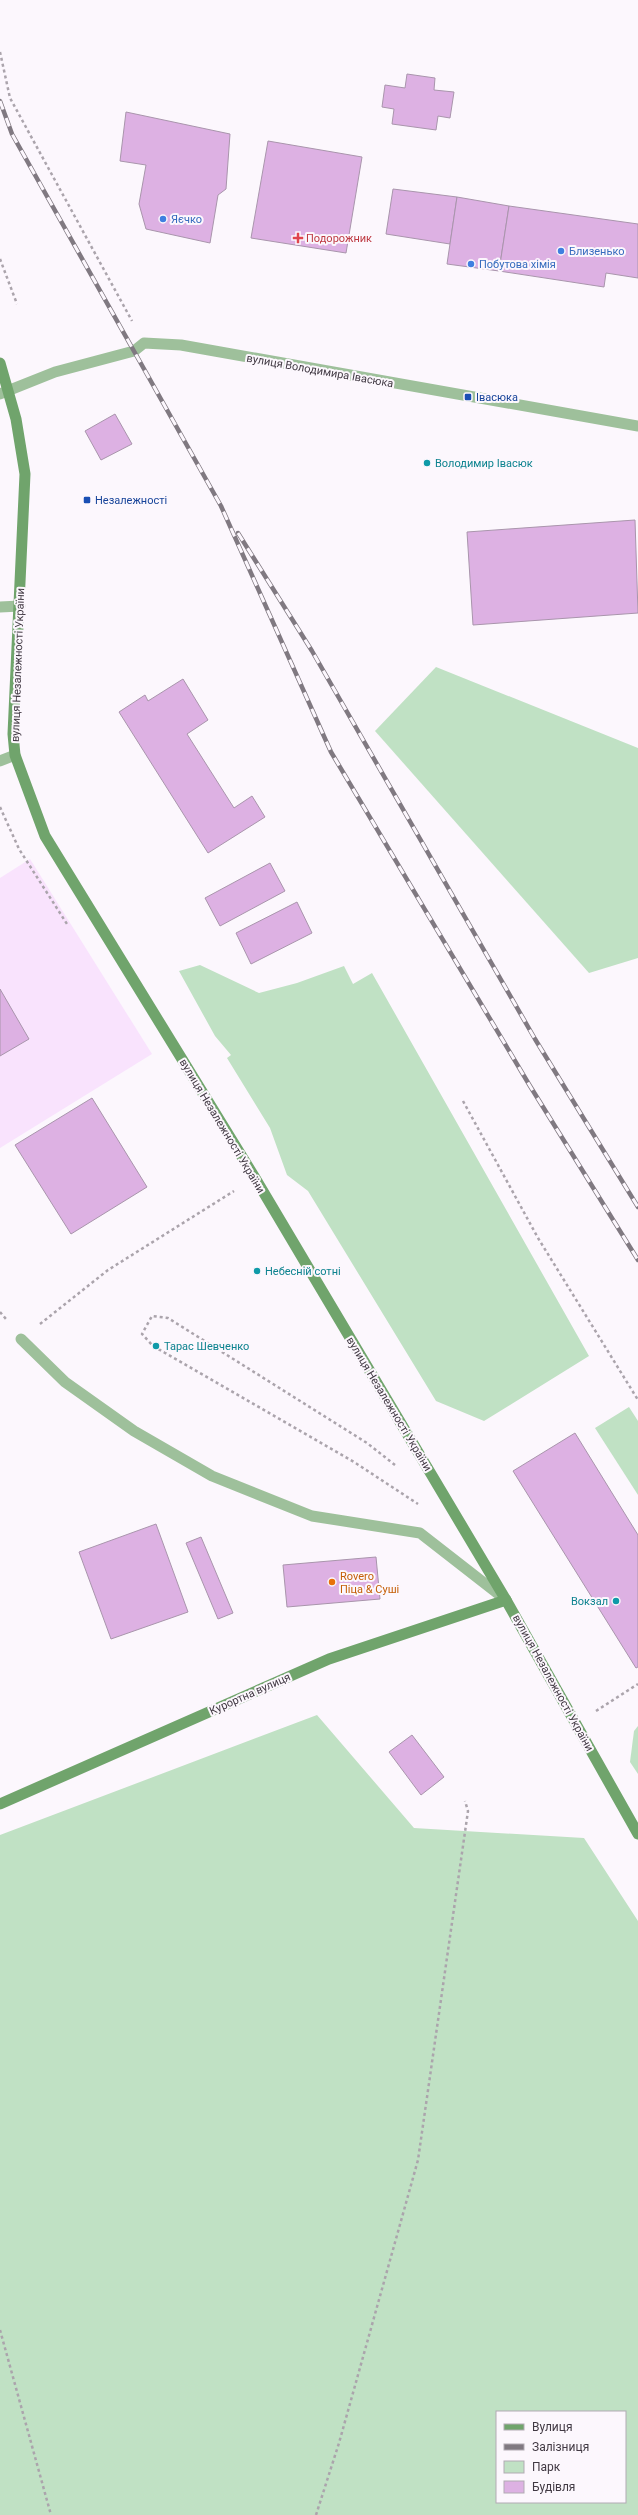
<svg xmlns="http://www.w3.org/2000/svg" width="638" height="2515" font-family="Roboto,sans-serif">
<rect width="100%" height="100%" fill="#fcf7fd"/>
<path fill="#f9e3fd" d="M30,859L152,1054L0,1148V878Z"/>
<g fill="#c0e1c4" fill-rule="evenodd">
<path d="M436,667L638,748V958L589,973L375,731Z"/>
<path d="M200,965L259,993L297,983L344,966L353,984L372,973L589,1356L484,1421L436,1401L308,1191L287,1175L270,1128L227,1058L231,1055L215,1036L179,971Z"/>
<path d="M629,1407L638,1421V1495L595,1428Z"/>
<path d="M317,1715L414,1828L584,1838L638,1921V2515H0V1835ZM497,2412H625V2502H497Z"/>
<path d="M638,1726V1774L630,1762L634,1731Z"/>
</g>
<g fill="#ddb1e3" stroke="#a995ac">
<path d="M407,74L435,78L434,90L454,92L450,118L438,116L436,130L392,124L394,109L382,107L385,85L405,88Z"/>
<path d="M126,112L230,134L226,189L218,195L210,243L146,229L139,204L146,165L120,161Z"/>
<path d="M268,141L362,157L346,253L251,238Z"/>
<path d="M393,189L457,197L450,244L386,234Z"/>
<path d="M457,197L509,206L499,271L447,264Z"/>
<path d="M509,206L638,224V278L606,273L604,287L499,271Z"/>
<path d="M115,414L132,444L101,460L85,431Z"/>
<path d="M635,520L638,613L473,625L467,532Z"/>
<path d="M183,679L208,720L187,734L234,808L252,796L265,817L208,853L119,712L145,695L148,701Z"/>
<path d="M270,863L285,891L220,926L205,898Z"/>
<path d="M297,902L312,933L251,964L236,933Z"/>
<path d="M0,989L29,1039L0,1056Z"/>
<path d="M92,1098L147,1187L71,1234L15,1145Z"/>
<path d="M575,1433L638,1535V1667L636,1668L513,1471Z"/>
<path d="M156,1524L188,1612L111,1639L79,1552Z"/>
<path d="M201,1537L233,1613L218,1619L186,1543Z"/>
<path d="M376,1557L380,1599L287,1607L283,1565Z"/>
<path d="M412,1735L444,1777L421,1795L389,1752Z"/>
</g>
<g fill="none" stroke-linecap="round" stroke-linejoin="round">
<g stroke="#aba4ac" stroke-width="2.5" stroke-dasharray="3 3" stroke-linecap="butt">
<path d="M0,52L10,98L132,321"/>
<path d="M0,259L17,304"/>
<path d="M0,807L19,849L67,924"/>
<path d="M463,1101L538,1238L638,1400"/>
<path d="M0,1312L6,1319"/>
<path d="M40,1324L108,1270L234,1191"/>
<path d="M395,1465L367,1443L168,1318L152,1316L142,1334L153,1346L354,1462L418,1504"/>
<path d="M596,1711L638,1684"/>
<path d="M0,2330L51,2515"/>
<path d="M316,2515L339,2443L418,2160L468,1811L465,1801"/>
</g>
<path stroke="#9ec09b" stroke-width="11" d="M0,761L15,755"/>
<g stroke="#9ec09b" stroke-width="11">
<path d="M0,394L55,372L134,351L144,343L181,345L638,426"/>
<path d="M0,607L20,606"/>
<path d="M21,1339L65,1382L134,1431L212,1476L312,1516L420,1533L506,1600"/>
</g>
<g stroke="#70a46c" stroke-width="11">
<path d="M0,363L16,419L25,474L13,734L15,755L45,836L255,1178L506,1600L638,1834"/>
<path d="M0,1804L329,1659L506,1600"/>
</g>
<g stroke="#807981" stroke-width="4.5">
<g id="rail">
<path d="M0,101L12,134L221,506L331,752L530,1086L638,1260"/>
<path d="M238,533L312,651L535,1039L638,1207"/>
</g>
</g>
<use href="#rail" stroke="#fcf7fd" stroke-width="3" stroke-dasharray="9" stroke-linecap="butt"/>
</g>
<g fill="#3f7fe0" stroke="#fcf7fd" stroke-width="1.5">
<circle cx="163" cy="219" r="4"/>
<circle cx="561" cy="251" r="4"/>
<circle cx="471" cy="264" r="4"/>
</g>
<path fill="#e0444e" stroke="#fcf7fd" stroke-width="1.5" d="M296 232h4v4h4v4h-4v4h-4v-4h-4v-4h4z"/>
<g fill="#1a4fb4" stroke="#fcf7fd" stroke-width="1.5">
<rect x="464" y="393" width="8" height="8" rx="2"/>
<rect x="83" y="496" width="8" height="8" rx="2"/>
</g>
<g fill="#0f9aa8" stroke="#fcf7fd" stroke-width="1.5">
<circle cx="427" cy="463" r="4"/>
<circle cx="257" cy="1271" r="4"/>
<circle cx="156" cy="1346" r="4"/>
<circle cx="616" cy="1601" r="4"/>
</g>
<circle fill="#e8710a" stroke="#fcf7fd" stroke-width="1.5" cx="332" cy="1582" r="4"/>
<g text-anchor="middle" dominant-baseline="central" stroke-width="4" stroke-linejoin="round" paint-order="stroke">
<g font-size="11" fill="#366cbe" stroke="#fcf7fd" text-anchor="start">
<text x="171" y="219">Яєчко</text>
<text x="569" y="251">Близенько</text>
<text x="479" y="264">Побутова хімія</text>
</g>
<g font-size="11" fill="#be3a42" stroke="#fcf7fd" text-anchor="start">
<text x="306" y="238">Подорожник</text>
</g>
<g font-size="11" fill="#413943" stroke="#fcf7fd">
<text transform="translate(320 371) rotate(10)">вулиця Володимира Івасюка</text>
<text transform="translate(18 665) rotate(-88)">вулиця Незалежності України</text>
<text transform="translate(222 1126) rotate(59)">вулиця Незалежності України</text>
<text transform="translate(389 1404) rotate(59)">вулиця Незалежності України</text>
<text transform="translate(553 1683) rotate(61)">вулиця Незалежності України</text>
<text transform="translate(250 1694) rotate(-24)">Курортна вулиця</text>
</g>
<g font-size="11" fill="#164399" stroke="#fcf7fd" text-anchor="start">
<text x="476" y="397">Івасюка</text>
<text x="95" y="500">Незалежності</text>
</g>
<g font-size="11" fill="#0d838f" stroke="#fcf7fd" text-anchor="start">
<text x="435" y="463">Володимир Івасюк</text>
<text x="265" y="1271">Небесній сотні</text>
<text x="164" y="1346">Тарас Шевченко</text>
<text x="608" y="1601" text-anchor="end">Вокзал</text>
</g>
<g font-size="11" fill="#c56008" stroke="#fcf7fd" text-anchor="start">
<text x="340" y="1576">Rovero<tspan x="340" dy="13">Піца &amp; Суші</tspan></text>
</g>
</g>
<rect x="496" y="2411" width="130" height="92" fill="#fcf7fd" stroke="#b1abb3"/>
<rect x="504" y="2424" width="20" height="6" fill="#70a46c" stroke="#b1abb3"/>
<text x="532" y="2431" font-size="12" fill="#413943">Вулиця</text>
<rect x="504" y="2444" width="20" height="6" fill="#807981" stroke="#b1abb3"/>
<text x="532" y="2451" font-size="12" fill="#413943">Залізниця</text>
<rect x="504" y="2461" width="20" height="12" fill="#c0e1c4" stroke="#b1abb3"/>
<text x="532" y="2471" font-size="12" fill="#413943">Парк</text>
<rect x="504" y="2481" width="20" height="12" fill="#ddb1e3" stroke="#b1abb3"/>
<text x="532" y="2491" font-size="12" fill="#413943">Будівля</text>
</svg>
